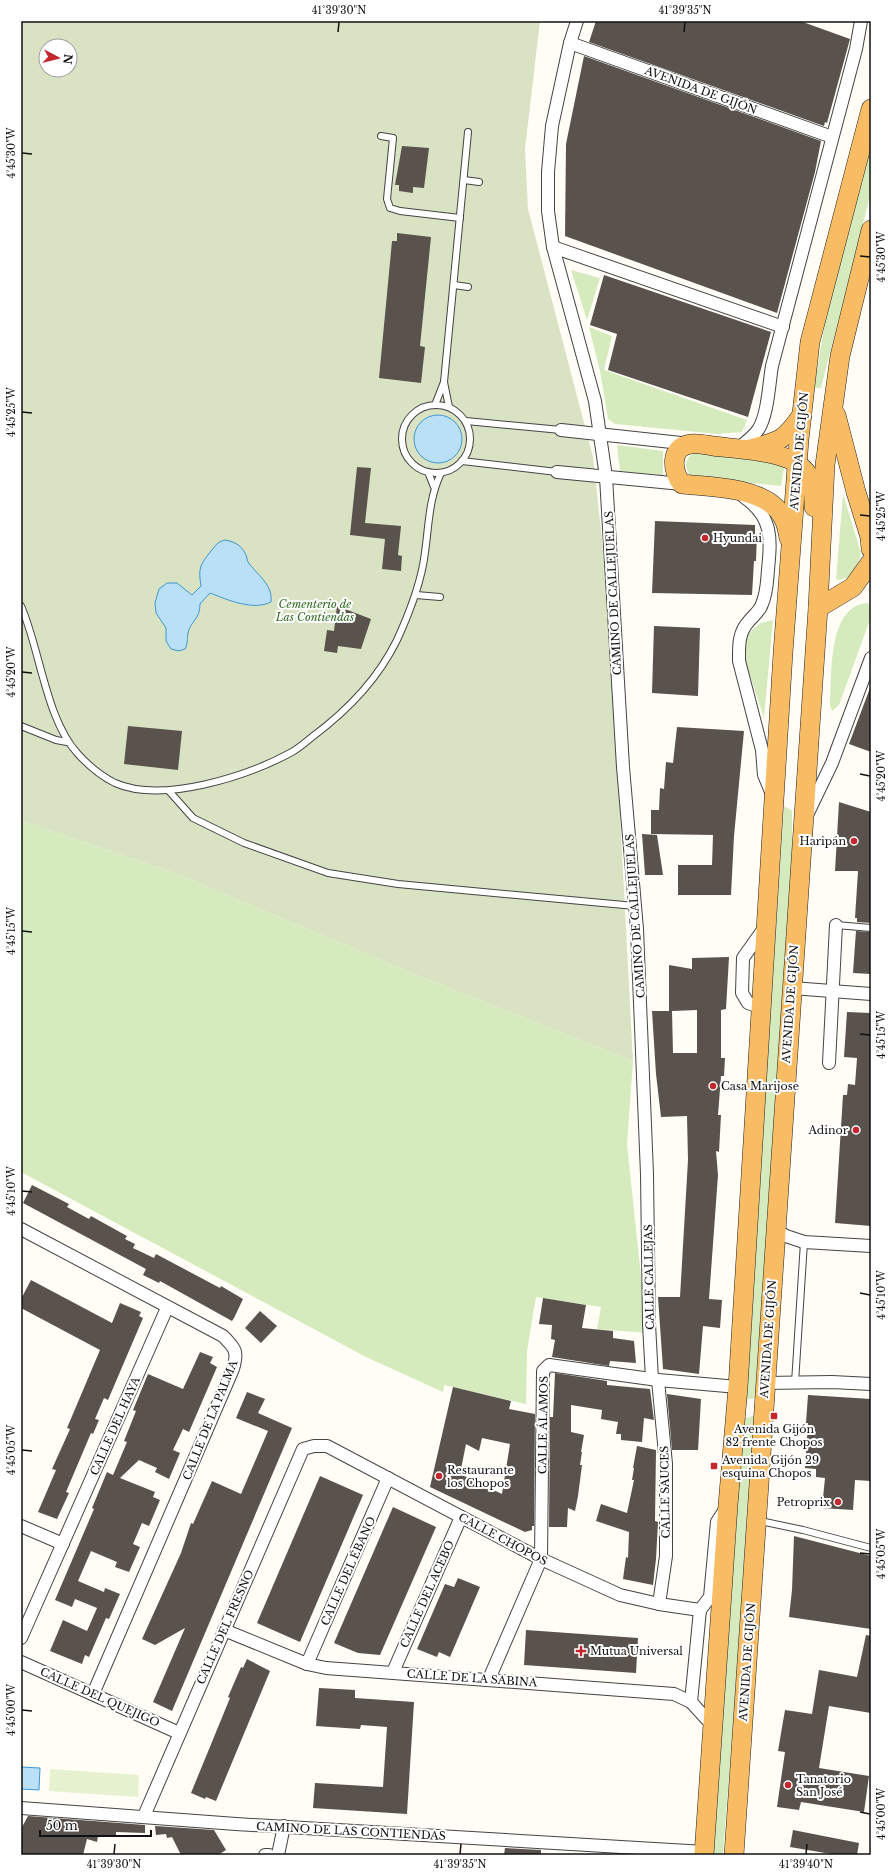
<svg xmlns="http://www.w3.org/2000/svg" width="892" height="1876" font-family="'Libre Baskerville',serif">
<rect width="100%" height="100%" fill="#fffdf5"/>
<g fill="#d5ebbd">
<path d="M871,141V192L821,388H814L827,311Z"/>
<path d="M571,270L600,278L587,320Z"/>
<path d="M589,327L612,336L604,370L747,420L742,432L717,434L615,424L608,419L600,371Z"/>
<path d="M617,445L663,451V475L620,471Z"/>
<path d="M695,452L785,462L781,486L691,477C684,467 684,459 695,452Z"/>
<path d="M843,494L861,553C859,567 851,580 836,580Z"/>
<path d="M868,603L871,607V617L839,705L832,711L830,705C832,676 827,605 868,603Z"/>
<path d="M773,620L764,718L742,651L745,639L753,629L761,623Z"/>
<path d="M784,806L792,811V858L755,1398L745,1400Z"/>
<path d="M21,821L172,872L414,974L633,1061L627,1144L647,1333L597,1329L601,1307L536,1297L527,1351L526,1404L444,1385L443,1392L366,1357L21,1172Z"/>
<path d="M756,1415L723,1855H713L742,1419Z"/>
</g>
<path fill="#d9e3c4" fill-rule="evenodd" d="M21,21H540L525,149L528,209L593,457L614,650L621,834L633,1061L414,974L172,872L21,821ZM46,46H70V70H46Z"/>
<path fill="#e6f2cf" d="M50,1769L139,1775L138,1797L49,1791Z"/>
<g fill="#b9e0f7" stroke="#3f96cf">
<circle cx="438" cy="439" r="24"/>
<path d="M225,540C233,541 241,545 245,553C247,556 247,560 248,562C257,575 273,584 271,602C253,611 228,600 210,593L200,604C200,620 191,620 188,633C187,639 188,644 185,649L179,651L171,649L166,641V628L156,613L155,603L159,589L167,583H177L192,595L201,586C198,568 200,565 211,551C216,545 217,542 225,540Z"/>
<path d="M21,1767L40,1768L39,1790L21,1789Z"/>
</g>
<g fill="#5a524d" fill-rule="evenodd">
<path d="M596,21H800L850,39L827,123L825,122L824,126L589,42Z"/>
<path d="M584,56L821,141L815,172L777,313L565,236L566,144Z"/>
<path d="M402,146L429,148L424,188L413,187V193L399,191V185H395Z"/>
<path d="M397,233L431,237L420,346L425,347L421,383L379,378L392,241H397Z"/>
<path d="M604,275L771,332L748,417L608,370L617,334L590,325Z"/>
<path d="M357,467L371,468L365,523L401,526L398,555L402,556L401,571L382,569L385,539L350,535Z"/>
<path d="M655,521L755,525V534H757L756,561H754L752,595L652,593Z"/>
<path d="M337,606L371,619L361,649L338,646L337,653L324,651L327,630L334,631Z"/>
<path d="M654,626L700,628L698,696L652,693Z"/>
<path d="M870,688H871V752L849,744Z"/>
<path d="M128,726L182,731L178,770L124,764Z"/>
<path d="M677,727L744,731L734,836L731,895H678V865H712L713,835L651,834V810H659L660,788L664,789L666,762L673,763Z"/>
<path d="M839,802L871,812V923L857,922V918H855L858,871H835Z"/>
<path d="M642,834L657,835L663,875H645Z"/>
<path d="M856,931L871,932V974L853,973Z"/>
<path d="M729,957L726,1009L721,1010V1058H725L724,1076H721L718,1115H721L719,1152L716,1151L718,1175L709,1299L722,1300L720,1328L703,1326L699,1374L663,1369L658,1297H680L688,1160L687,1116L661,1117L656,1074L652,1011H669V965L692,969V958ZM697,1010V1053H673L672,1011Z"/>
<path d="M847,1012L871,1013V1226L835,1223L843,1095H847L848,1084L855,1085L857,1058L844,1057Z"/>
<path d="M32,1185L69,1204L67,1207L89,1219L91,1216L127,1236L125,1239L135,1244L133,1248L154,1258L156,1254L220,1288L221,1286L243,1299L234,1318L232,1321L160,1281L159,1283L143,1275L146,1269L23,1203Z"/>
<path d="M31,1280L112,1323L120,1303L141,1312L139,1316L143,1318L108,1400L104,1398L95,1419L99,1420L93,1434L91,1433L66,1492L69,1493L57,1519L38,1512L56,1470L52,1469L70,1429L67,1428L100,1350L21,1308V1299Z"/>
<path d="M543,1298L586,1305L582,1328L613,1331V1338L634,1341L636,1363L610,1361L609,1366L552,1357L555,1340L551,1339L552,1325L539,1324Z"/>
<path d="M260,1311L277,1326L261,1343L245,1328Z"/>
<path d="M200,1352L213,1357L210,1363L217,1367L189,1432L183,1429L173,1450L180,1453L169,1479L155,1472L157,1468L139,1460L120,1478L155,1492L153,1497L160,1500L149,1526L142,1523L133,1544L140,1547L129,1572L115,1567L117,1562L91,1551L78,1581L104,1592L105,1588L120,1594L109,1619L106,1618L89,1657L85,1655L82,1664L50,1651L63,1620L87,1631L97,1608L75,1599L72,1607L55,1600L94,1509L92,1508L107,1472L113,1475L127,1442L124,1441L136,1411L133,1410L148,1374L183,1389Z"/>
<path d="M555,1373L607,1381V1385L650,1389L654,1420L644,1418L642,1442L621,1440V1434H616L618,1422L601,1419L602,1410L571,1405V1432L584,1435L581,1452H582L580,1465H582L578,1496L575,1511L568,1508L567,1527H549L550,1417H553Z"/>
<path d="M453,1387L511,1401L509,1409L535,1414L534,1526H532V1530L525,1532L430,1487ZM482,1438L510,1444L502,1494L460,1474L466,1444L479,1451Z"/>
<path d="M247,1392L265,1399L258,1413L292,1428L172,1711L153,1702L185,1628L155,1645L142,1639L181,1553L191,1523L193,1524L212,1481L241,1494L268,1431L236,1418Z"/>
<path d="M667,1394L701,1399L698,1450H672Z"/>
<path d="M808,1395L871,1399V1481L855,1480L853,1510L822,1508L825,1478L816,1477V1469L805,1468L808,1423H806Z"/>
<path d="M637,1446L656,1450L655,1521L658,1522L656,1559L653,1585L623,1579L626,1557L628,1558L629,1532L596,1521L601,1504L627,1513L634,1480H632L634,1468H633Z"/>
<path d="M320,1476L363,1495L300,1642L257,1623Z"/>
<path d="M393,1507L436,1527L380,1655L358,1653L334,1643Z"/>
<path d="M794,1536L871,1556V1629L789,1617L792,1590Z"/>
<path d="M458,1578L480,1587L450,1657L439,1652L437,1657L417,1649L445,1584L454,1587Z"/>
<path d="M526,1630L638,1638L636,1673L524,1665Z"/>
<path d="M866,1635L871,1636V1713L829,1706L819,1768L869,1776L864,1812L801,1802L799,1810L777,1807L785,1752L778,1751L785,1710L812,1714L819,1670L857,1677Z"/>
<path d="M247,1659L270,1671L216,1801L206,1797L205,1799L191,1793L230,1698L228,1697L241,1667L243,1668Z"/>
<path d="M319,1688L355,1690V1698L414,1702L407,1814L313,1808L315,1783L383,1787L387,1727L361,1725L360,1729L316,1726Z"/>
<path d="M28,1816L145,1825V1833L116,1832V1837L98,1836L97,1842L87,1839L83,1855H21V1829Z"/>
<path d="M155,1826L214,1830L226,1850L218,1855H181L172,1837L167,1838L166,1834L156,1835Z"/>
<path d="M793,1830L859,1843L857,1855H837L790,1847Z"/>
<path d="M505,1848L541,1850V1855H504Z"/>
</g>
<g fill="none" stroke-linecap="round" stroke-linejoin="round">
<g stroke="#444" stroke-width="8">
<g id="service">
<path d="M381,136L393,138L387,199L390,208L400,211L460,218"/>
<path d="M464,180L479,182"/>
<path d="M454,285L468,287"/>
<path d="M435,405L444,382"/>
<circle cx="436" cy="439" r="34"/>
<path d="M449,407L444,382L468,132"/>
<path d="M466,421L561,430"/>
<path d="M462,461L557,472"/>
<path d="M428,472L434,487"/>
<path d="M416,595L440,597"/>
<path d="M21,606C40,649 46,720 78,754C88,765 101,776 115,783C163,804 248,776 292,752C299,748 306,742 312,737C347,711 378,679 397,640C408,616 418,591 423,565C429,534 427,502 441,473"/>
<path d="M21,726L56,740L67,742"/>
<path d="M169,791L193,818L244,843L328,873L398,884L635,906"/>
<path d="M836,925L871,928"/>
<path d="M795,1383L804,1242"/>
<path d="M760,1521L803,1530L871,1548"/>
</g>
</g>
<g stroke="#444" stroke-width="14">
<g id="minor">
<path d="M577,21L570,43L552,126L548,172V211L553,247L595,401L606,477L623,767L637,929L647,1174L649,1324L652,1379"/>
<path d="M570,43L832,137"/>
<path d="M553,247L783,327"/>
<path d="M561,430L690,444"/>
<path d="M737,449C745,443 752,438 758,430C768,415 769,383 772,366L856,49L861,21"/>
<path d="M557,472L682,484"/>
<path d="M744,497C773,517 771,538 768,570C767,581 767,593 762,604C760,611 754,615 749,621C738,633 739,646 739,661L762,750L764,775L772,794"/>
<path d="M808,813L832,763L871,658"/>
<path d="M792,988L871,994"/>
<path d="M762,1008L748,1003L742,993L743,958L765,927"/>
<path d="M829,1063L836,925"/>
<path d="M21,1229L223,1336C236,1349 238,1352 233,1369L93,1694"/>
<path d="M775,1229L786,1236L804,1242L871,1246"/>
<path d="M658,1380L666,1464V1556L659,1604"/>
<path d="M765,1383L832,1382L871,1384"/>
<path d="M21,1526L63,1544"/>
<path d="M224,1630L307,1664L326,1668L674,1694L691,1702L713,1726"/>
<path d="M21,1638L167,1308"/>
<path d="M21,1662L179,1733"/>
<path d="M307,1664L388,1478"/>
<path d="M393,1672L461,1517"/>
<path d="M489,1679L541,1559L543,1371L549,1365L658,1380L738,1387"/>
<path d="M691,1702L700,1610L710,1597L717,1522L726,1508"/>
<path d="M21,1808L236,1824L705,1852"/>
<path d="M144,1816L303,1449L314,1446H327L541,1559L620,1595L659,1604L700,1610"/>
<path d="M265,1855H269"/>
<path d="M278,1855L284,1826"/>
</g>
</g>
<g stroke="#222" stroke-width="20">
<g id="trunk">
<path d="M836,415L856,492L870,537L871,549"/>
<path d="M750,449C780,441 784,441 802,415"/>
<path d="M789,538C787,527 785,517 777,509C757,487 710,487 682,484C672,472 669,446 691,444C698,443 706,445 713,446C737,449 766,450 789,459C795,462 801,466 806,472C814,481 814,495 814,507"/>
<path d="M818,608L853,587L871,562"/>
<path d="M704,1855L728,1505L738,1387L783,653L799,440L810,342L871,109"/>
<path d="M734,1855L818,608L825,465L840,356L871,230"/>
</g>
</g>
<use href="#service" stroke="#fff" stroke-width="6"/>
<use href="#minor" stroke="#fff" stroke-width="12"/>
<use href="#trunk" stroke="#f7bc64" stroke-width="19"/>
</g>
<path fill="none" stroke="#111" stroke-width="1.5" d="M338,32L339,22M684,32L685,22M22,153L32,154M860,256L870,257M22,412L32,413M860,515L870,516M22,672L32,673M860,774L870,776M22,931L32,932M860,1034L870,1035M22,1191L32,1192M860,1293L870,1295M22,1450L32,1451M860,1553L870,1554M22,1710L32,1711M860,1812L870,1814M114,1854L115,1844M460,1854L461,1844M806,1854L807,1844"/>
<g fill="#c4262e" stroke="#fff" stroke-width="1.5">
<circle cx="705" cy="538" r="4"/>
<circle cx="854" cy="841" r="4"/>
<circle cx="713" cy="1086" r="4"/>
<circle cx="856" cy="1130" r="4"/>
<rect x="770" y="1412" width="8" height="8" rx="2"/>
<rect x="710" y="1462" width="8" height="8" rx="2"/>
<circle cx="439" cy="1476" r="4"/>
<circle cx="838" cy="1502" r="4"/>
<path d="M579 1645h4v4h4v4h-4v4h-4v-4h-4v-4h4z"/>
<circle cx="788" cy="1785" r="4"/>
</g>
<g text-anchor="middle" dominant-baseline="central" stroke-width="4" stroke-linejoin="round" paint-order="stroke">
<g font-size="11" fill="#111" stroke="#fff">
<text transform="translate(701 90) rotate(20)">AVENIDA DE GIJÓN</text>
<text transform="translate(799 451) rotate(-85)">AVENIDA DE GIJÓN</text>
<text transform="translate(613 593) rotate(-93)">CAMINO DE CALLEJUELAS</text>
<text transform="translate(635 916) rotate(-94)">CAMINO DE CALLEJUELAS</text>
<text transform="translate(790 1004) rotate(-86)">AVENIDA DE GIJÓN</text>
<text transform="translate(649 1277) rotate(-91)">CALLE CALLEJAS</text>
<text transform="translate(768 1339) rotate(-86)">AVENIDA DE GIJÓN</text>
<text transform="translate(210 1420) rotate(-68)">CALLE DE LA PALMA</text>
<text transform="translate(543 1425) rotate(-89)">CALLE ÁLAMOS</text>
<text transform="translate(115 1426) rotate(-66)">CALLE DEL HAYA</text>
<text transform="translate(665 1492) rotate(-91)">CALLE SAUCES</text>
<text transform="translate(503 1539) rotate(28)">CALLE CHOPOS</text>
<text transform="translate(348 1571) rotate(-66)">CALLE DEL ÉBANO</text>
<text transform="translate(427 1594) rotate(-66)">CALLE DEL ACEBO</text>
<text transform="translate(225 1627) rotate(-66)">CALLE DEL FRESNO</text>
<text transform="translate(747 1662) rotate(-86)">AVENIDA DE GIJÓN</text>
<text transform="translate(472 1678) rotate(4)">CALLE DE LA SABINA</text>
<text transform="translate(100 1697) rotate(24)">CALLE DEL QUEJIGO</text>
<text transform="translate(351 1831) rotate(3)">CAMINO DE LAS CONTIENDAS</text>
</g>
<g font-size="11" fill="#111" stroke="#fff" text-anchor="start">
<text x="713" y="538">Hyundai</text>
<text x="846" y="841" text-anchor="end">Haripán</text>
<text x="721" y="1086">Casa Marijose</text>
<text x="848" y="1130" text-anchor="end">Adinor</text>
<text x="774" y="1429" text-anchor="middle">Avenida Gijón<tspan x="774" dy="13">82 frente Chopos</tspan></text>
<text x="722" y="1460">Avenida Gijón 29<tspan x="722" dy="13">esquina Chopos</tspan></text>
<text x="447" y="1470">Restaurante<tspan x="447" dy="13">los Chopos</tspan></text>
<text x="830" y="1502" text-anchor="end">Petroprix</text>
<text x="590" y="1651">Mutua Universal</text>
<text x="796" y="1779">Tanatorio<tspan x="796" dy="13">San José</tspan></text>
</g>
<g font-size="11" font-style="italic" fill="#2f6b1f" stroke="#fff">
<text x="315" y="604">Cementerio de<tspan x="315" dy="13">Las Contiendas</tspan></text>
</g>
</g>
<rect width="892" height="1876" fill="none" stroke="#ffffff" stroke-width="44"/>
<g transform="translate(58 58) rotate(97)"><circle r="19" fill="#ffffff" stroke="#a0a0a0"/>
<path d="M0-3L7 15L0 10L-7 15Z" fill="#c4262e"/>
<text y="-6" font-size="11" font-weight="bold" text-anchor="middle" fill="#111111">N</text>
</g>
<path d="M40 1830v6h111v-6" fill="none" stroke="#111111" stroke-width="2"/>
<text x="46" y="1830" font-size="12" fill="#111111" stroke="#ffffff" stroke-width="3" paint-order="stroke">50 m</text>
<rect x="22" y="22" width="848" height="1832" fill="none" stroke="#111" stroke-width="1.5"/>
<g font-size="10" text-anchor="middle" fill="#111">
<text x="339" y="14">41°39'30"N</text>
<text x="685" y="14">41°39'35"N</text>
<text transform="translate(11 153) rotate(-90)" y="4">4°45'30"W</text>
<text transform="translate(881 257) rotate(-90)" y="4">4°45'30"W</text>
<text transform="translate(11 412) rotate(-90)" y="4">4°45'25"W</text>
<text transform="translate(881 516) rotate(-90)" y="4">4°45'25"W</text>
<text transform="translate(11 672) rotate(-90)" y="4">4°45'20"W</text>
<text transform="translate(881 776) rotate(-90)" y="4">4°45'20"W</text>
<text transform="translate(11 931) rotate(-90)" y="4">4°45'15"W</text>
<text transform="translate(881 1035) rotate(-90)" y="4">4°45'15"W</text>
<text transform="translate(11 1191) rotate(-90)" y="4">4°45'10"W</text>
<text transform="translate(881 1295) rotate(-90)" y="4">4°45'10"W</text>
<text transform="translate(11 1450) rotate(-90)" y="4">4°45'05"W</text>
<text transform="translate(881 1554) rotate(-90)" y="4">4°45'05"W</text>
<text transform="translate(11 1710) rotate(-90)" y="4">4°45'00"W</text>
<text transform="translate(881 1814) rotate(-90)" y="4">4°45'00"W</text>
<text x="114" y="1868">41°39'30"N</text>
<text x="460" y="1868">41°39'35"N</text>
<text x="806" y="1868">41°39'40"N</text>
</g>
</svg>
